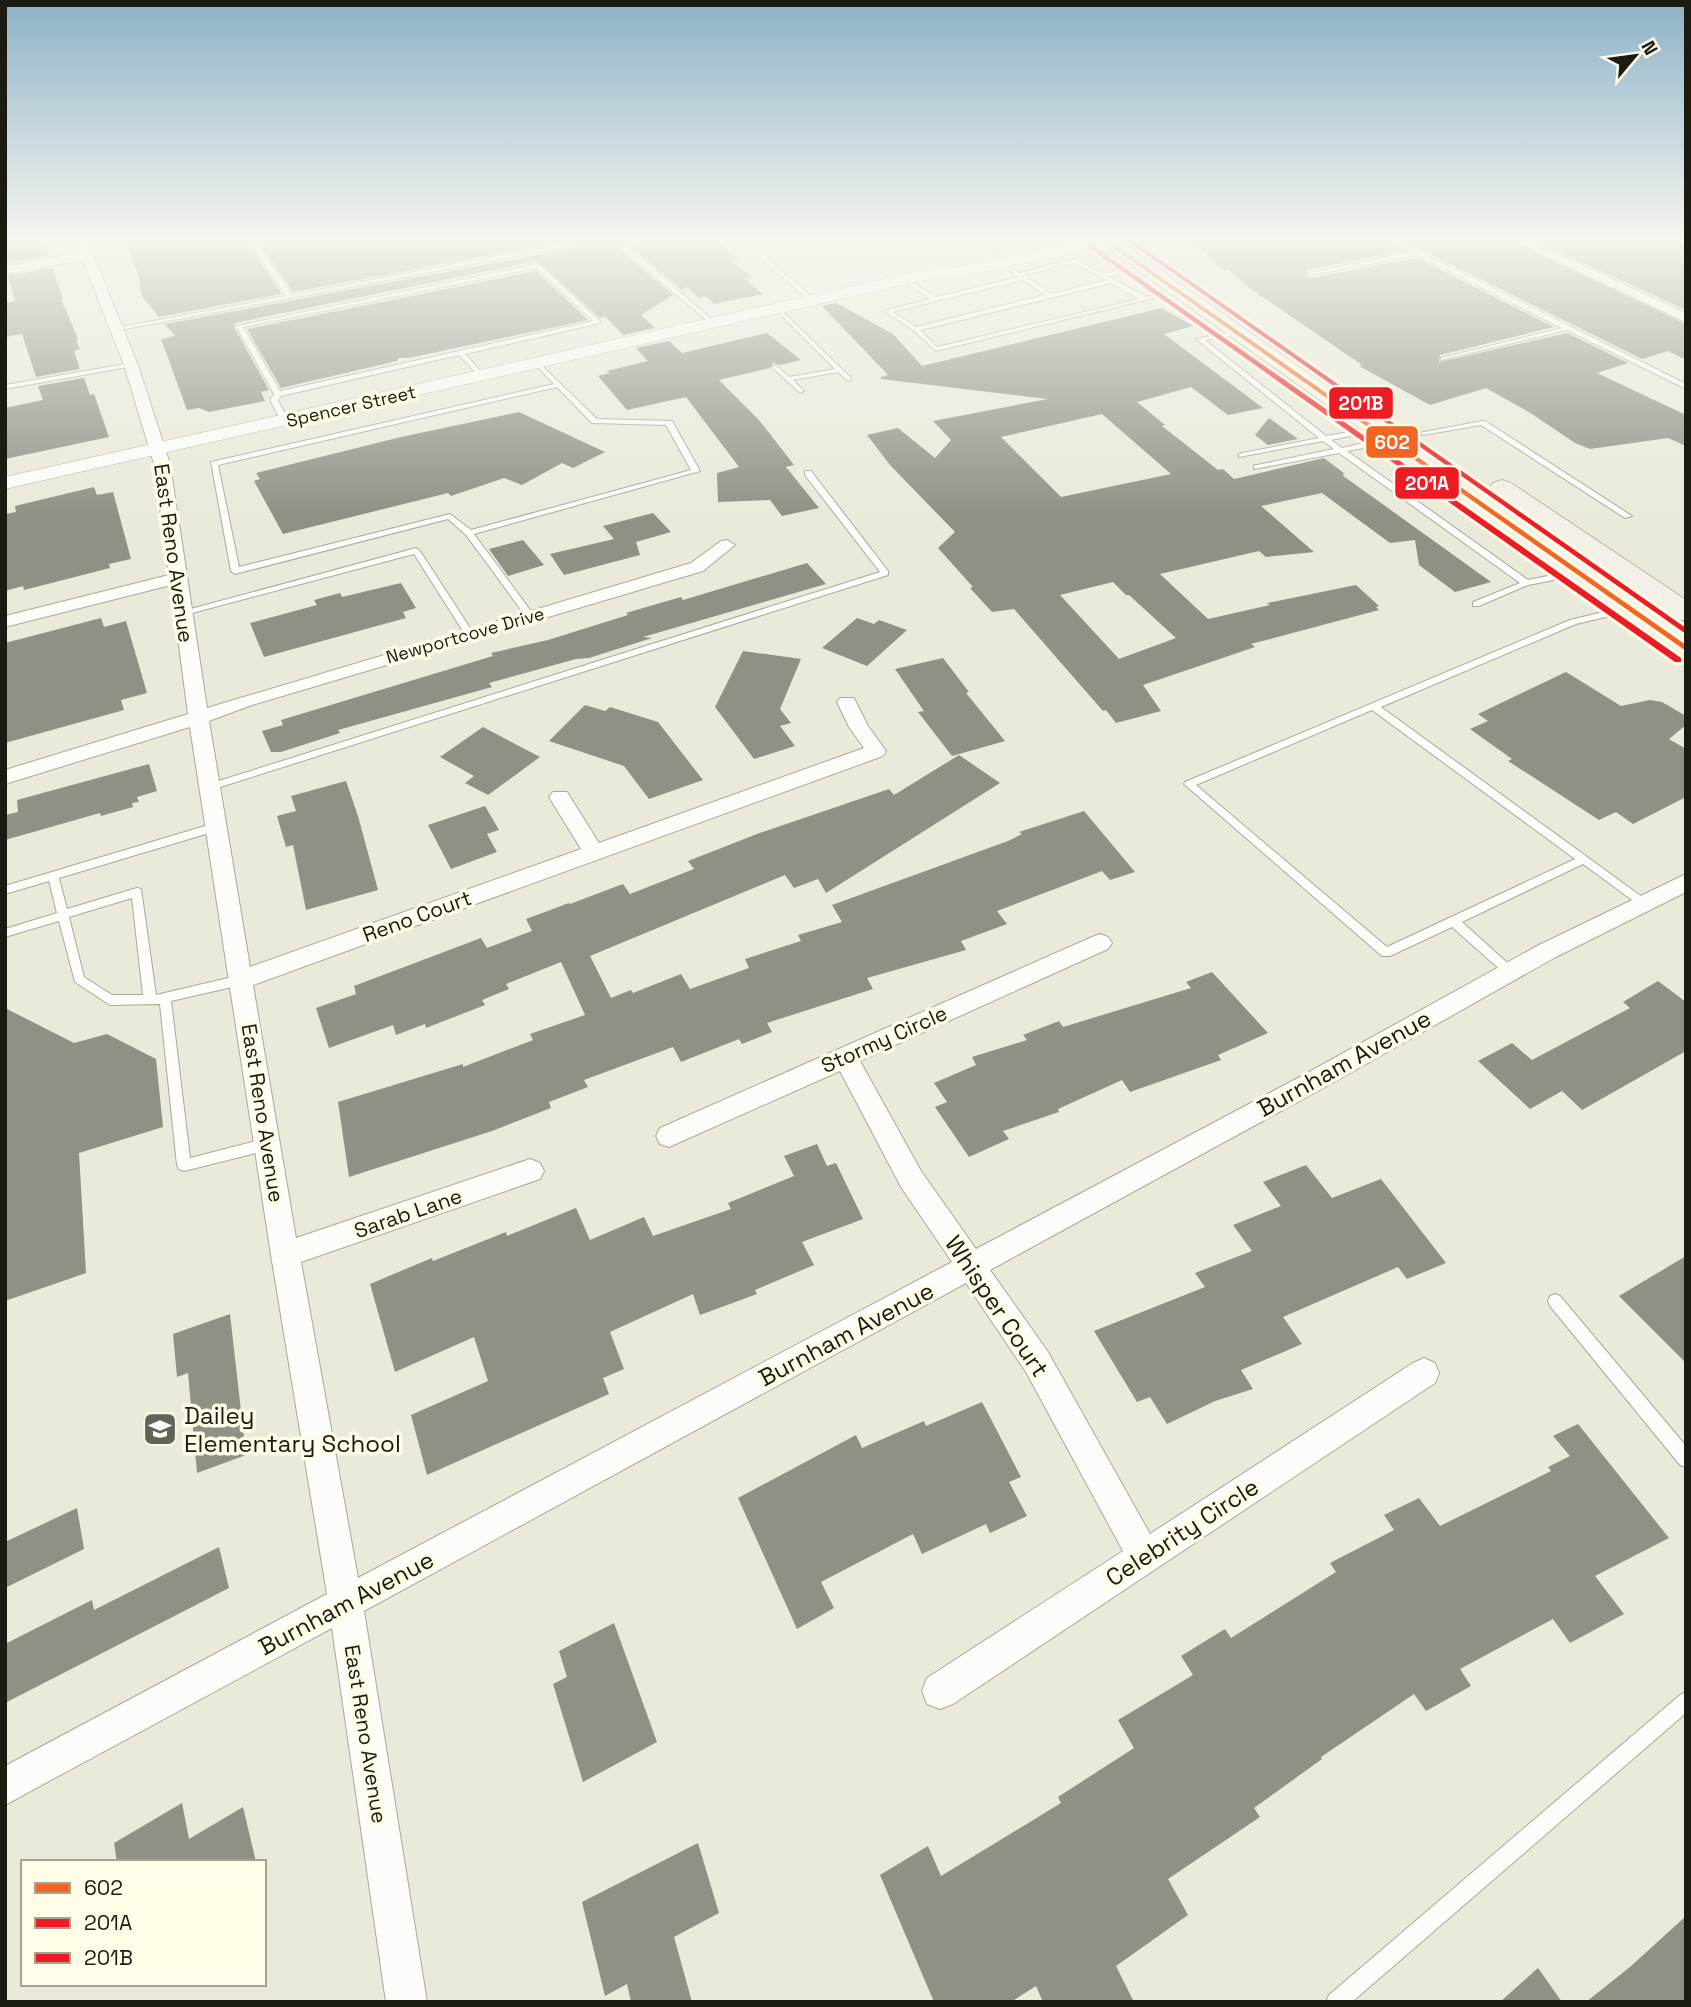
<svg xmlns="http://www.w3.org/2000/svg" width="1691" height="2007" font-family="'Space Grotesk',sans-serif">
<rect width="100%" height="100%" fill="#ebe9da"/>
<g fill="#909085" fill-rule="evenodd">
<path d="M5,235H40L48,256L5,263Z"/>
<path d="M121,235H242L282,294L159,317L142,296L138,273Z"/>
<path d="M254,235H437L443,241L485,235H576L572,240L293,292Z"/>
<path d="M589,235H639L623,240L619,249L673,295L641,315L655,328L623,335L605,316L600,318L537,261L235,323L234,327L269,390L261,392L265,401L209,412L199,408L187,410L161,339L175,336L165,324L575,248Z"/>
<path d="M679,235H709L739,259L731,261L752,277L744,278L763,294L714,304L705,296L699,298L687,287L682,290L630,247Z"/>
<path d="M1186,235H1377L1404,251L1307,270L1305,274L1311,278L1417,258L1554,327L1440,355L1439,362L1567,333L1628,363L1597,373L1686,415V446L1668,438L1590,449L1575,443L1532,414L1486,388L1430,405L1359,366L1362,365L1248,287L1229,270H1222Z"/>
<path d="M1392,235H1499L1686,324V360L1668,351L1642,359Z"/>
<path d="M1522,235H1586L1603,242L1636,235H1665L1686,243V310Z"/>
<path d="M52,268L63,299H61L78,339L76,340L80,349L74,351L80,369L36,377L22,334L5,337V303L15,301L8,276Z"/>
<path d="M536,271L588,320L409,358H399L397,361L281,388L247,329Z"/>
<path d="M836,303L893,334L922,366L1162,308L1193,326L1164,334L1263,408L1228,415L1191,387L1137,402L1165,425L1162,426L1218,470L1223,469L1234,479L1324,458L1345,474L1342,475L1491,582L1455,592L1419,565L1415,540L1390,543L1322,493L1261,506L1314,552L1266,557L1259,551L1160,574L1208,619L1270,605L1267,603L1356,585L1379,606L1376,607L1379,610L1251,644L1255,647L1143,685L1161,711L1116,723L1106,710L1103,711L1014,609L992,612L970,588L973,587L938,548L955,532L890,465L867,435L898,428L935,458L951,440L933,421L1048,399L881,379V377L888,375L822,306ZM1102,414L1171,474L1061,497L1001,437ZM1113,582L1126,595H1129L1176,638L1119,659L1060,595Z"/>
<path d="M767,333L801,360L780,365L773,363L770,368L719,380L759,420L794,465L786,467L819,508L782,516L770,500L718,502L717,473L739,467L686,397L627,410L598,376L610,373L607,371L648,361L636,348L669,341L682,353Z"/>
<path d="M84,378L90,395L94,394L109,437L5,459V408L43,400L38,386Z"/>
<path d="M519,412L605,452L573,468L562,463L522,485L504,478L451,496L448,493L283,534L254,481L260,479L256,473L401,437Z"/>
<path d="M1269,418L1298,439L1268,445L1255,435Z"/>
<path d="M94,487L97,495L113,492L131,559L109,564L110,568L24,590L23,586L5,591V514L16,512L15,506Z"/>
<path d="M653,513L671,532L636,542L640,555L564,575L550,554L614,539L603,526Z"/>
<path d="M523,540L544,565L508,576L489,549Z"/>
<path d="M807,563L826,584L643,637L652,638L589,658L576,659L489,683L492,687L338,730L340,733L281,752H271L262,731L283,725L281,720L493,656L491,653L548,640L628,615L626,613L681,597L683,600Z"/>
<path d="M401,583L416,608L403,612L406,618L264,657L250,623L317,605L314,600L340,593L342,597Z"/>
<path d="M101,618L104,627L126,621L147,693L121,700L124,710L5,743V643Z"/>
<path d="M857,618L874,624L879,620L907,630L867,666L822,648Z"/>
<path d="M743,651L801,659L780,709L791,723L780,726L795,746L754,759L715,707Z"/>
<path d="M943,658L969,692L966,693L1005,741L952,756L918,712L924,711L895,669Z"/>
<path d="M1566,672L1621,706L1650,700L1662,702L1686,716V725L1669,739L1686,749V797L1633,824L1616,812L1599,820L1508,761L1512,759L1470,729L1488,721L1478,714Z"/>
<path d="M585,705L605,711L610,707L658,722L703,780L649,799L624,766L549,741Z"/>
<path d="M483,727L540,757L488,795L465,783L474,776L440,757Z"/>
<path d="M959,755L1000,783L826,893L818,879L794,888L785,875L590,956L611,998L631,990L633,993L681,974L690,989L749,968L745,959L801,941L798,935L842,922L832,905L1008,841L1022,834L1019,832L1084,811L1135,872L1110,880L1102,871L997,911L1007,924L961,941L966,950L867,978L873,989L767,1023L772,1032L742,1044L739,1039L681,1062L673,1047L584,1080L588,1087L549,1102L551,1108L492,1131L349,1177L338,1102L463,1064V1067L533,1040L530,1034L585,1015L561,962L506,984L509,989L482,1000L485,1005L426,1028L425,1024L396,1035L393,1025L329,1048L316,1008L356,994L354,986L481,938L487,948L532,931L526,919L569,903L570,904L623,884L630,894L694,869L688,861L757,834L889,789L894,795Z"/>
<path d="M149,764L157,791L137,797L139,802L132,803L133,807L101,816L100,813L5,840V815L18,812L17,800Z"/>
<path d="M346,781L358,816L378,890L306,910L293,845L286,847L277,816L296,811L291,796Z"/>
<path d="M485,806L499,830L487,834L497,852L451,869L428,825Z"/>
<path d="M1212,972L1268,1033L1218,1055L1221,1060L1130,1092L1122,1080L1058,1109L1059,1112L1003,1131L1009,1139L969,1157L935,1107L947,1102L934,1083L976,1065L972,1057L1027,1040L1023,1035L1059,1021L1063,1027L1191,988L1186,982Z"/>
<path d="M1658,981L1686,1002V1051L1582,1110L1562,1091L1530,1109L1478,1061L1512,1043L1532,1060L1630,1008L1623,1002Z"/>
<path d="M5,1008L74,1043L107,1034L156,1059L163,1127L79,1153L86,1273L5,1301Z"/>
<path d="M817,1144L827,1166L836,1163L863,1219L802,1242L814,1265L755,1290L757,1294L700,1315L693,1294L610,1332L624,1369L603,1378L609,1394L427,1475L411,1415L488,1381L474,1337L395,1372L370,1284L432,1258L433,1261L506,1232L507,1236L576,1208L590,1240L644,1217L653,1236L731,1209L728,1203L794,1176L784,1156Z"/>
<path d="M1306,1165L1332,1198L1381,1179L1446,1263L1407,1279L1398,1267L1283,1317L1302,1344L1241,1370L1253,1389L1215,1401L1167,1424L1150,1397L1137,1402L1094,1331L1205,1287L1195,1273L1252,1251L1233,1225L1281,1206L1263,1182Z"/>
<path d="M1686,1256V1363L1619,1296Z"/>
<path d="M230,1314L246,1455L197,1473L188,1373L177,1377L173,1334Z"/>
<path d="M982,1402L1021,1477L1009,1482L1027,1516L990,1533L986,1524L922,1554L913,1534L821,1582L834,1608L797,1629L738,1498L856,1435L862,1448L924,1421L926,1426Z"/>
<path d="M1578,1424L1669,1538L1595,1576L1624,1614L1570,1643L1553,1619L1460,1669L1471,1686L1426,1711L1414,1694L1321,1757L1322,1759L1254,1808L1260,1817L1168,1879L1188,1915L1116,1966L1134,2002H1043L1036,1986L1011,2002H934L880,1875L928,1846L941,1876L1061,1803L1058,1797L1134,1748L1118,1720L1193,1675L1181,1656L1225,1629L1231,1638L1336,1572L1330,1563L1394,1530L1384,1515L1419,1498L1440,1526L1551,1471L1548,1467L1570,1456L1553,1436Z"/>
<path d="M77,1508L84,1549L5,1588V1542Z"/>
<path d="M219,1547L229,1588L5,1703V1644L92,1600L94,1610Z"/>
<path d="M614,1623L657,1742L583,1782L553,1684L567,1677L559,1651Z"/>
<path d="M182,1803L189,1839L243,1807L256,1862H117L114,1843Z"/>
<path d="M698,1843L719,1913L674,1937L692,2002H631L627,1984L605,1996L582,1902Z"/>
<path d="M1686,1916V2002H1586L1630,1967Z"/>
<path d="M1538,1968L1562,2002H1500Z"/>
</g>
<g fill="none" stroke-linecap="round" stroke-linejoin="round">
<g stroke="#aaa89c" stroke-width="2">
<g id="service">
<path d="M245,235H251L292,295L573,242L580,235H586L575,245L114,331L113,330L116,328L286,296Z"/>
<path d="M661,235H672L629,244L627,247L716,323V325H712L621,247L625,242Z"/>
<path d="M815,235H825L759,251L815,300L816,301L813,303L751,250Z"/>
<path d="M959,235H966L999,254L994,255Z"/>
<path d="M1379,235H1386L1686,384V389L1567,330L1441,360V358L1562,328L1417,255L1311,275L1308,273L1412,252Z"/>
<path d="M1056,249L1101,273L1148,267L1146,270L1107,276L1146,297L1179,289L1182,291L936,351L913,330L884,311L930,299L903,281V279H907L936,297L1019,277L999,264V262H1003L1020,273L1069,260L1054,252ZM1074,263L1106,280L1051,294L1024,275ZM1023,280L1045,295L916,327L892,312ZM1111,283L1139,299L937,347L920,330Z"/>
<path d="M538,264L600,321V323L465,354L485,376L481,378L459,355L281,396L278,400L289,421L285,423L281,421L270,400L274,394L236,326ZM537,268L593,321L280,391L243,327Z"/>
<path d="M778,307L851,378V380H847L838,372L793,380L804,391L800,393L773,368V366H777L789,377L835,369L775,309Z"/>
<path d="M1237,331L1239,332V334L1205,340L1326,436L1355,431L1386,433V437H1378L1374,446L1347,451L1528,580L1577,570L1580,571V575L1528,585L1479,606H1473V602L1520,583L1339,453L1254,469V465H1257L1334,449L1323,441L1239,457L1238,455L1242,453L1319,438L1196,339ZM1355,435L1371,436L1368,442L1342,448L1331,440Z"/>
<path d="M537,361L597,419L672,421L700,471L474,534L533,614V618H527L466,535L448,519L235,574L231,571L211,462L554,384L535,364L534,363ZM557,387L592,423L666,425L691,470L471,530L450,514L239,567L218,465Z"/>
<path d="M131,363L134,365L133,366L5,389V385Z"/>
<path d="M1482,421H1485L1632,516L1625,518L1481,425L1423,435L1419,433Z"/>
<path d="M805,471H811L888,571V575L214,789L210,790L205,787L206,785L880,572L805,475Z"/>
<path d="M416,548L420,551L474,634L472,636H466L414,554L181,616L176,613Z"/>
<path d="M1628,606L1631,607V611L1576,624L1381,707L1649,902L1643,906L1639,905L1583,864L1462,922L1513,968L1515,971L1513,974H1505L1452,927L1390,956H1382L1184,784L1185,782L1570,620ZM1372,710L1575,859L1387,947L1196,785Z"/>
<path d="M215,823L220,827L219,830L59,878L67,909L137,888L141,889L156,995L241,975L247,980L241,985L171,1001L190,1158L268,1138L273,1140L275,1144L273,1148L268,1150L184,1171L179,1169L177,1165L160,1004L110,1005L75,982L59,921L5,937V929L57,913L49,881L5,894V886ZM132,898L143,995H112L84,977L69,917Z"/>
<path d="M1555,1294L1560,1296L1686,1446V1467L1680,1465L1550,1306L1548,1301L1550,1296Z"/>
<path d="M1686,1692V1713L1352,2002H1326L1329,1995L1680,1695Z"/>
</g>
</g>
<g stroke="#aaa89c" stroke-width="2">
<g id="minor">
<path d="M73,235H85L138,365L170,464L207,708L691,563L721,541L727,540L735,545L703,571L252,705L209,721L250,967L581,849L549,797L553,792H567L599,843L864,748L849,727L837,702L840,698H854L868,726L886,751L883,756L253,985L296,1238L530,1159L540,1163L544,1171L540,1179L301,1262L358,1578L952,1262L901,1187L840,1071L669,1147L660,1144L656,1136L660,1128L1092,937L1100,934L1108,937L1112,943L1108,949L860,1061L921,1171L976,1249L1309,1072L1537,946L1686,874V892L1554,958L1327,1086L990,1270L1048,1352L1150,1534L1413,1363L1424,1358L1435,1363L1439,1373L1435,1383L953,1704L940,1709L927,1704L922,1691L927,1678L1123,1551L1026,1372L966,1283L364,1611L427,2002H386L332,1628L5,1805V1766L327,1594L271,1255L190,727L5,784V770L188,714L171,585L5,627V616L169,575L154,464L124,365L83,260L5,274V266L80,253Z"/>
<path d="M1501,235H1516L1686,313V322Z"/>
</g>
</g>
<g stroke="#aaa89c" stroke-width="1">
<path id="tertiary" d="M1112,235H1140L1132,240L959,277L942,276L5,489V477L942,266L959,267Z"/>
</g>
<g stroke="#bab4a4" stroke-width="2">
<g id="primary">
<path d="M1089,235H1110L1686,635V658L1676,655Z"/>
<path d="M1502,480L1511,483L1686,600V621L1676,619L1493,493L1489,488L1493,483Z"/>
</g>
</g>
<use href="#service" fill="#fcfcf9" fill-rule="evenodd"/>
<use href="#minor" fill="#fcfcf9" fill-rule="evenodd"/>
<use href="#tertiary" fill="#fcfcf9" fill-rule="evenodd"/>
<use href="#primary" fill="#f4f0e8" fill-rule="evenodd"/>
<g stroke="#fefce6" stroke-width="6">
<path id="bus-1" d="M1095,235H1101L1686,645V651Z"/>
</g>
<g stroke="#fefce6" stroke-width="6">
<path id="bus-2" d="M1088,245H1092L1681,658V662H1675L1088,247Z"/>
</g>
<g stroke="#fefce6" stroke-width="6">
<path id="bus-3" d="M1119,235H1125L1686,628V634Z"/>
</g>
<use href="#bus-1" fill="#f26522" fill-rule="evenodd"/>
<use href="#bus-2" fill="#ed1b24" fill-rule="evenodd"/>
<use href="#bus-3" fill="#ed1b24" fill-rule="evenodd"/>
</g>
<linearGradient id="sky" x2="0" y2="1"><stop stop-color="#8cb2c9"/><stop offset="0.46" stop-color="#f6f5ee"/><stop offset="1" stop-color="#f6f5ee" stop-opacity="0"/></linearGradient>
<rect width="1691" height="516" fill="url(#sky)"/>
<defs>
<g id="school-square" transform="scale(1.75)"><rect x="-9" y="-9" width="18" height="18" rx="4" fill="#646357" stroke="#fefce6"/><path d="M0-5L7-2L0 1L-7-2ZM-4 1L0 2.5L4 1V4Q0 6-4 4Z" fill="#fff"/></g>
</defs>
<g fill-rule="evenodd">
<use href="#school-square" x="160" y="1429"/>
</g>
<g text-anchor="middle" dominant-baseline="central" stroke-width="7" stroke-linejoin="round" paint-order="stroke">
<g font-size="18" fill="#1c1b11" stroke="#fefce6">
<text transform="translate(351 406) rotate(-13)">Spencer Street</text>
<text transform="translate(465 635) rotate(-16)">Newportcove Drive</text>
</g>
<g font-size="21" fill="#1c1b11" stroke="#fefce6">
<text transform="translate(174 553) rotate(82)">East Reno Avenue</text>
<text transform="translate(417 916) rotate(-20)">Reno Court</text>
<text transform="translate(884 1039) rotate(-24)">Stormy Circle</text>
<text transform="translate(263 1113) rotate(81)">East Reno Avenue</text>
<text transform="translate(408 1213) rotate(-19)">Sarab Lane</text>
<text transform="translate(366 1734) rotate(81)">East Reno Avenue</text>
</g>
<g font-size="24" fill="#1c1b11" stroke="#fefce6">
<text transform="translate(1344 1063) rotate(-29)">Burnham Avenue</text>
<text transform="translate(997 1306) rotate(56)">Whisper Court</text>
<text transform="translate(846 1334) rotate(-28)">Burnham Avenue</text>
<text transform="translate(1182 1532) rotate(-33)">Celebrity Circle</text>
<text transform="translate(346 1603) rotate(-28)">Burnham Avenue</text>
</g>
<g font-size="24" fill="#1c1b11" stroke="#fefce6" text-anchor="start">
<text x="184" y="1415">Dailey<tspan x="184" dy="28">Elementary School</tspan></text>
</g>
</g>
<g stroke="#fefce6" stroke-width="2.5">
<rect x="1328" y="386" width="66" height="34" rx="7" fill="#ed1b24"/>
<rect x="1365" y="425" width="54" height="34" rx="7" fill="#f26522"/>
<rect x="1394" y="466" width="66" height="34" rx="7" fill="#ed1b24"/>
</g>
<g font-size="19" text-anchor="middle" font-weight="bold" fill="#fff">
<text x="1361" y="410">201B</text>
<text x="1392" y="449">602</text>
<text x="1427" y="490">201A</text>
</g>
<rect width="1691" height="2007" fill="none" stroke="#1c1b11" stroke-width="14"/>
<rect x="21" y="1860" width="245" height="126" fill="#fefce6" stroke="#a4a291" stroke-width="2"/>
<rect x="35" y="1883" width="35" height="10" fill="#f26522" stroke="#a4a291" stroke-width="2"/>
<text x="84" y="1895" font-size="21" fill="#1c1b11">602</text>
<rect x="35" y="1918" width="35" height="10" fill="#ed1b24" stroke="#a4a291" stroke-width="2"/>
<text x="84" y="1930" font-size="21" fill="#1c1b11">201A</text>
<rect x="35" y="1953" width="35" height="10" fill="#ed1b24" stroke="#a4a291" stroke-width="2"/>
<text x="84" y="1965" font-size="21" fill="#1c1b11">201B</text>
<g transform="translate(1635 56) rotate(61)" stroke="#fefce6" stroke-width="5" paint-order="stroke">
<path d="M0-5L12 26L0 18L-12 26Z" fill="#1c1b11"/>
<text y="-10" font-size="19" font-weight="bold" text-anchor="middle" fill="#1c1b11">N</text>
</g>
</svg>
